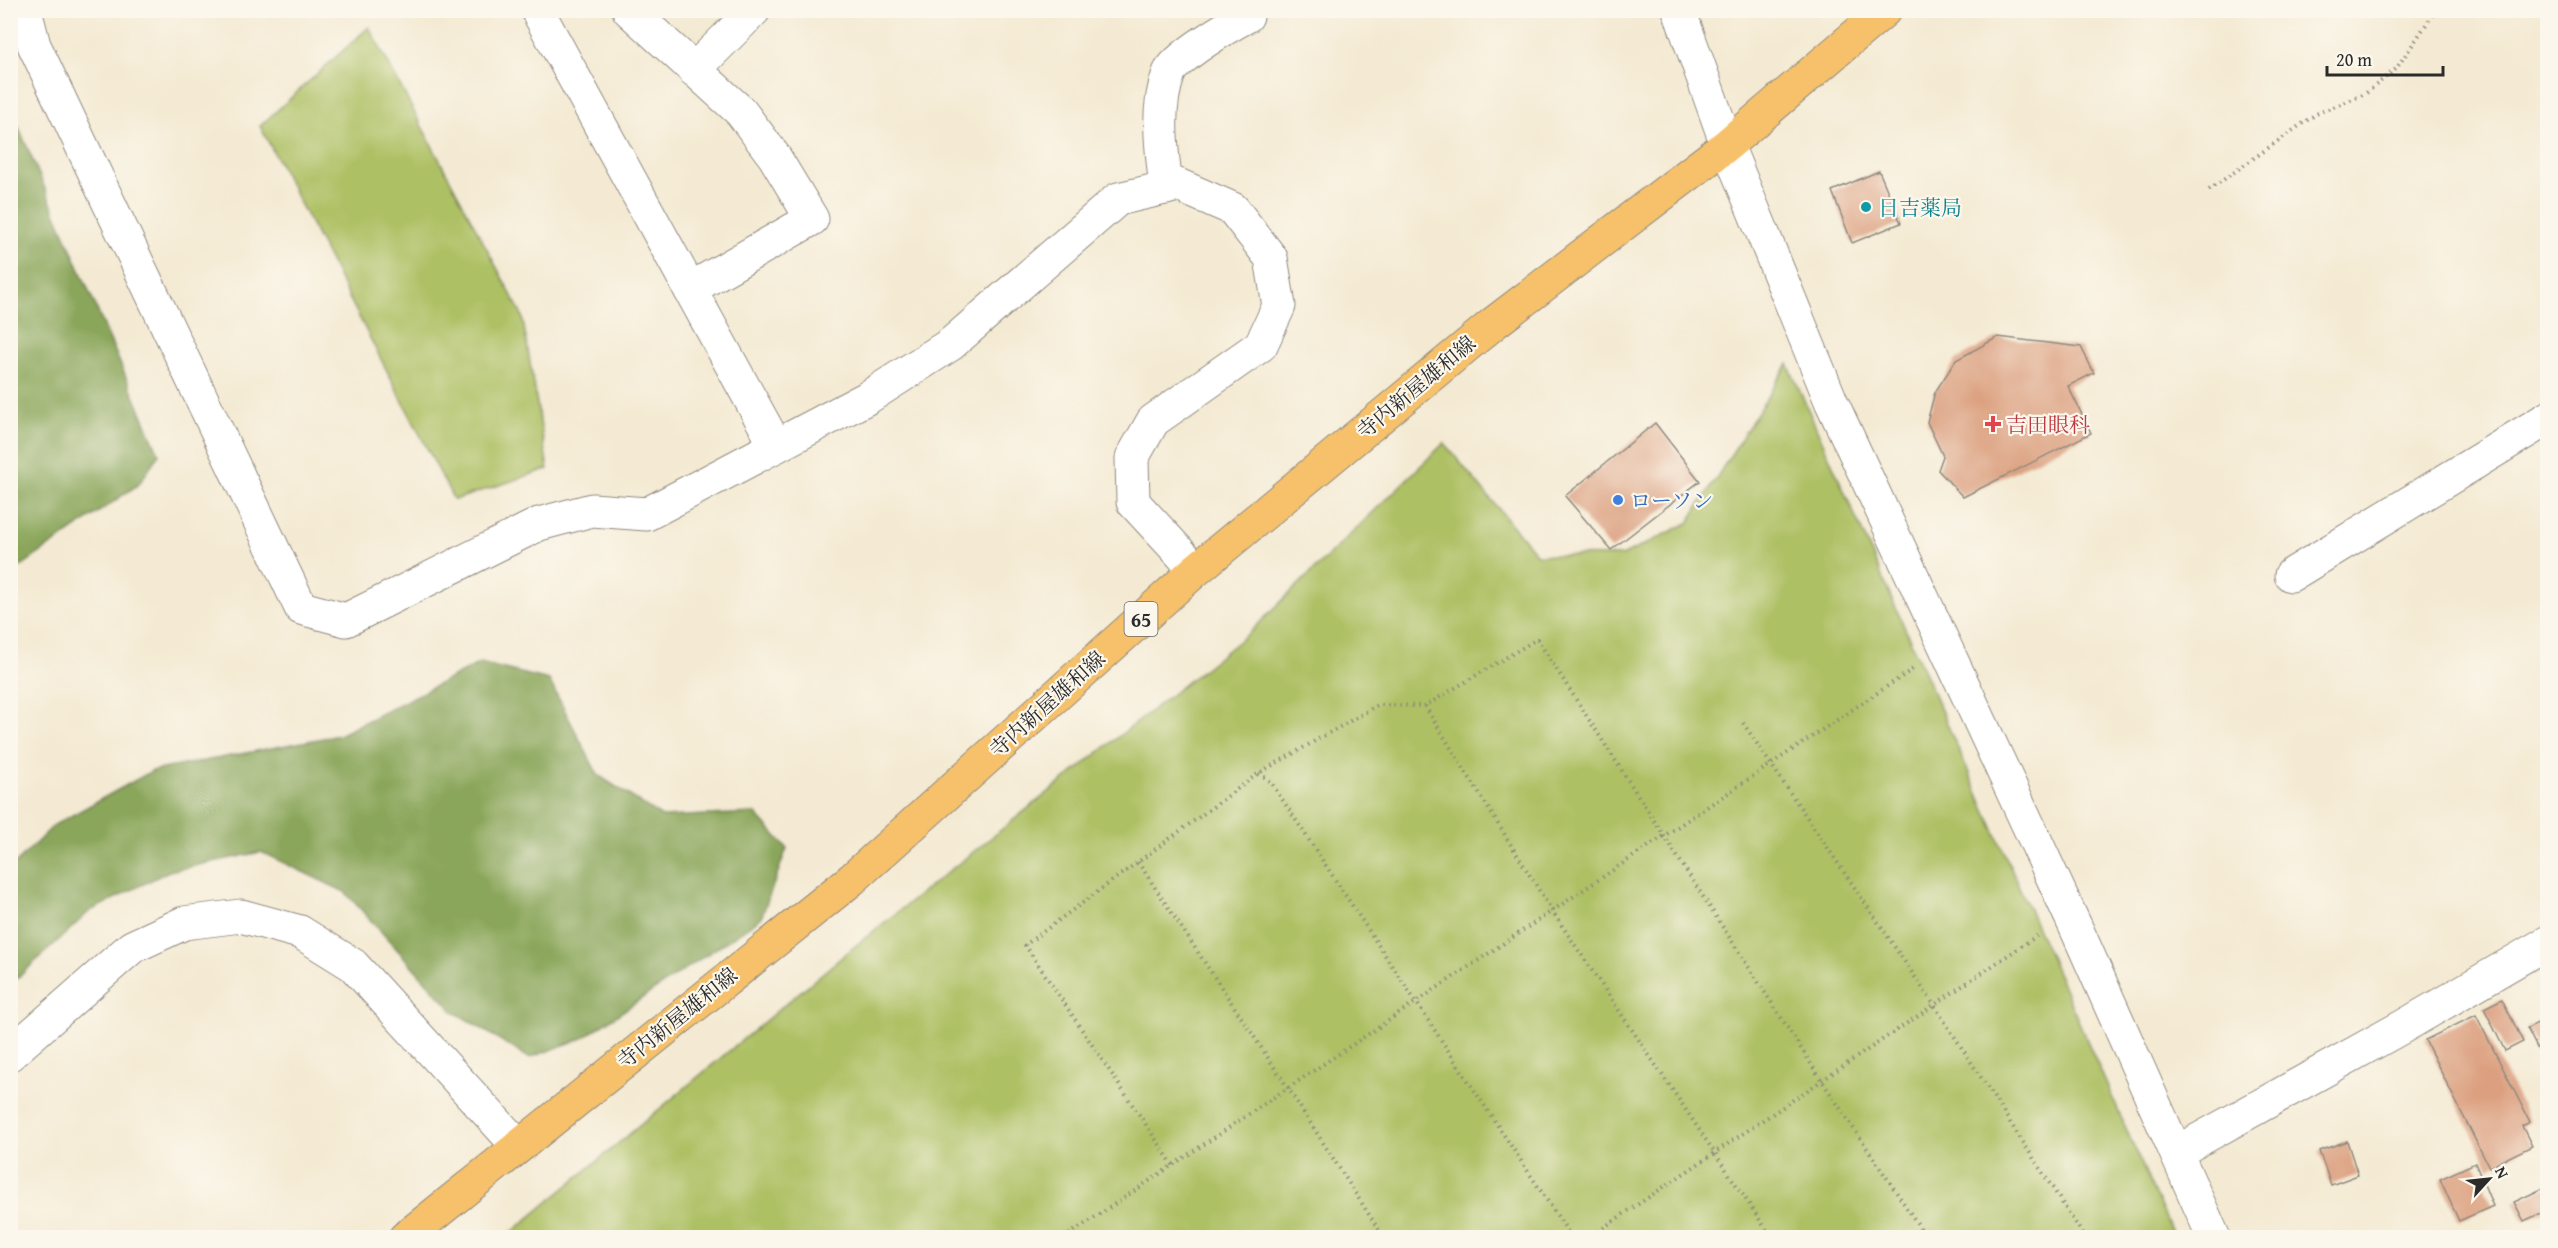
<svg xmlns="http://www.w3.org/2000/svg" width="2558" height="1248" font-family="'Gentium Book Plus','Noto Serif JP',serif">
<rect width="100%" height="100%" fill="#fbf7ec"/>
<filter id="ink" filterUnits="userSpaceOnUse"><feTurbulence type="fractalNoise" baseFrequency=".0167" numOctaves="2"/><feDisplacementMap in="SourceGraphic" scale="12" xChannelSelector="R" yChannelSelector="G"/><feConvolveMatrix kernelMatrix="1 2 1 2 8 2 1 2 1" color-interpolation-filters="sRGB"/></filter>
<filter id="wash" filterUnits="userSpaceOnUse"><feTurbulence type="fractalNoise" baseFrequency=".008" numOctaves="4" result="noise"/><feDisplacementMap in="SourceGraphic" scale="24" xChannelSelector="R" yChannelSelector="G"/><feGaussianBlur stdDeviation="1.35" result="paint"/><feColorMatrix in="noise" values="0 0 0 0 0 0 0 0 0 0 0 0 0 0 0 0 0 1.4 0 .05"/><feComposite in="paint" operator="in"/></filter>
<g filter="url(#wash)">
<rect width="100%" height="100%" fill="#f4ead3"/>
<g fill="#adc064" stroke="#6c7648" stroke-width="1.5">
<path d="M369,27L522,315L548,469L454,500L260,126Z"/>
<path d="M1788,364L2174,1237H506L861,941L1249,633L1444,443L1537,555L1622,556L1688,523Z"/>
</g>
<g fill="#8aa65a" stroke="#5a6842" stroke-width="1.5">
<path d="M10,107L159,454L139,484L11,573Z"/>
<path d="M480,663L549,680L598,775L662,817L755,813L787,848L761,918L583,1038L529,1058L453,1011L345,892L261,852L169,871L90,911L11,984V868L54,825L152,771L339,735Z"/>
</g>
<g id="blocks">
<g fill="#dca080">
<path d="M1879,171L1901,223L1852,243L1832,191Z"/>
<path d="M1998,337L2081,347L2094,373L2068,386L2091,433L1963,497L1938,470L1943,456L1927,422L1935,392L1956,360Z"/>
<path d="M1655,423L1700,481L1611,550L1565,496Z"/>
<path d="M2502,999L2523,1042L2505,1051L2484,1008Z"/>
<path d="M2476,1015L2530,1122L2522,1126L2532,1146L2489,1167L2425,1040Z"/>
<path d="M2548,1018V1070L2527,1028Z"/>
<path d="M2347,1141L2358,1175L2331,1185L2319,1151Z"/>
<path d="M2475,1163L2493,1206L2459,1221L2440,1179Z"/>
<path d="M2548,1186V1210L2524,1221L2514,1202Z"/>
</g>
</g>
</g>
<g filter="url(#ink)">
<use href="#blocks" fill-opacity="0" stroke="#908a7f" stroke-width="1.5"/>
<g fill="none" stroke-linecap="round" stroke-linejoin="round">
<g stroke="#908a7f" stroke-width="35">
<g id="minor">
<path d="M25,10L34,45L301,608L346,620L539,524L592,510L647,514L867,398L951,344L1118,199L1178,185L1233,209L1271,258L1279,306L1261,345L1153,421L1132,458L1133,502L1196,570"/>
<path d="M537,10L776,446"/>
<path d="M629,10L741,112L774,156L812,219L690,289"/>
<path d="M694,70L754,10"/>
<path d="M1166,188C1162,150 1155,110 1169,73C1176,57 1230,25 1247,16"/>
<path d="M2291,575L2548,418"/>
<path d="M2177,1152L2404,1026L2548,942"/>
</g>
</g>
<g stroke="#908a7f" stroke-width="35">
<g id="tertiary">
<path d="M1679,10L1727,145L1831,401L2077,930L2214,1238"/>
<path d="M10,1054L132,947L184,923L241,916L300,932L353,965L518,1146"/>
</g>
</g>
<g stroke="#908a7f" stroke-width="35">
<path id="primary" d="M405,1238L851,880L1196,570L1494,323L1727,145L1885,10"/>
</g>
<g stroke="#908a7f" stroke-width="4" stroke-dasharray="1.5 4.5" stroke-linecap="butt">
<path d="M2209,190L2316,114L2365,94L2396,69L2436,10"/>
<path d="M1425,706L1552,911L1772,1238"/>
<path d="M1743,723L1934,1005L2085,1238"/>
<path d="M1259,773L1270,781L1572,1238"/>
<path d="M1138,862L1288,1088L1384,1238"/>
<path d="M1173,1165L1025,945L1259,773L1378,705L1425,706L1537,639L1822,1081L1927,1238"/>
<path d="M1064,1238L1916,667"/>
<path d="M1588,1238L2038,935"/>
</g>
<use href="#minor" stroke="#fff" stroke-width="33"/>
<use href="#tertiary" stroke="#fff" stroke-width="33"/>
<use href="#primary" stroke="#f6c16b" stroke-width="33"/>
</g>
</g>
<circle fill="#0f9aa8" stroke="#fbf7ec" stroke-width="2" cx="1866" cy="207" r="6"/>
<path fill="#e0444e" stroke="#fbf7ec" stroke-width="2" d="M1990 415h6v6h6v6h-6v6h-6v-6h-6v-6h6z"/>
<circle fill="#3f7fe0" stroke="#fbf7ec" stroke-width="2" cx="1618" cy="500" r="6"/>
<g text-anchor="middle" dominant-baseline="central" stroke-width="4.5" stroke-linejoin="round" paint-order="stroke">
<rect fill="#fbf7ec" stroke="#696865" stroke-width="1.5" x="1124.5" y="602" width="33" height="34" rx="4.5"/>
<g font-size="20" font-weight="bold" fill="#2b2b2b">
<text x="1141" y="619">65</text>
</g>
<g font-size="21" fill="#0d838f" stroke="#fbf7ec" text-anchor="start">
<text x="1878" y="207">日吉薬局</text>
</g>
<g font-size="21" fill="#2b2b2b" stroke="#fbf7ec">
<text transform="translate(1416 387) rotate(-40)">寺内新屋雄和線</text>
<text transform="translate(1047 704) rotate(-42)">寺内新屋雄和線</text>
<text transform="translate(677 1018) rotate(-39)">寺内新屋雄和線</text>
</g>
<g font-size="21" fill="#be3a42" stroke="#fbf7ec" text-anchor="start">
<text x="2006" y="424">吉田眼科</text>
</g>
<g font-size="21" fill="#366cbe" stroke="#fbf7ec" text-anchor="start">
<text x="1630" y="500">ローソン</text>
</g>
</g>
<rect width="2558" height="1248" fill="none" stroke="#fbf7ec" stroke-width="36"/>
<g transform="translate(2489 1179) rotate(63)" stroke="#fbf7ec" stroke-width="4.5" paint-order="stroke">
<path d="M0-4.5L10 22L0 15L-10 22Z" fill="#2b2b2b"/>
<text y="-9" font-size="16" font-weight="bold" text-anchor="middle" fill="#2b2b2b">N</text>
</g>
<path d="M2327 66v9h116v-9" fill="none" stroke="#2b2b2b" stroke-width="3"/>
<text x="2336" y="66" font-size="18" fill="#2b2b2b" stroke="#fbf7ec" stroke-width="4.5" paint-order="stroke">20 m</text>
</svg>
